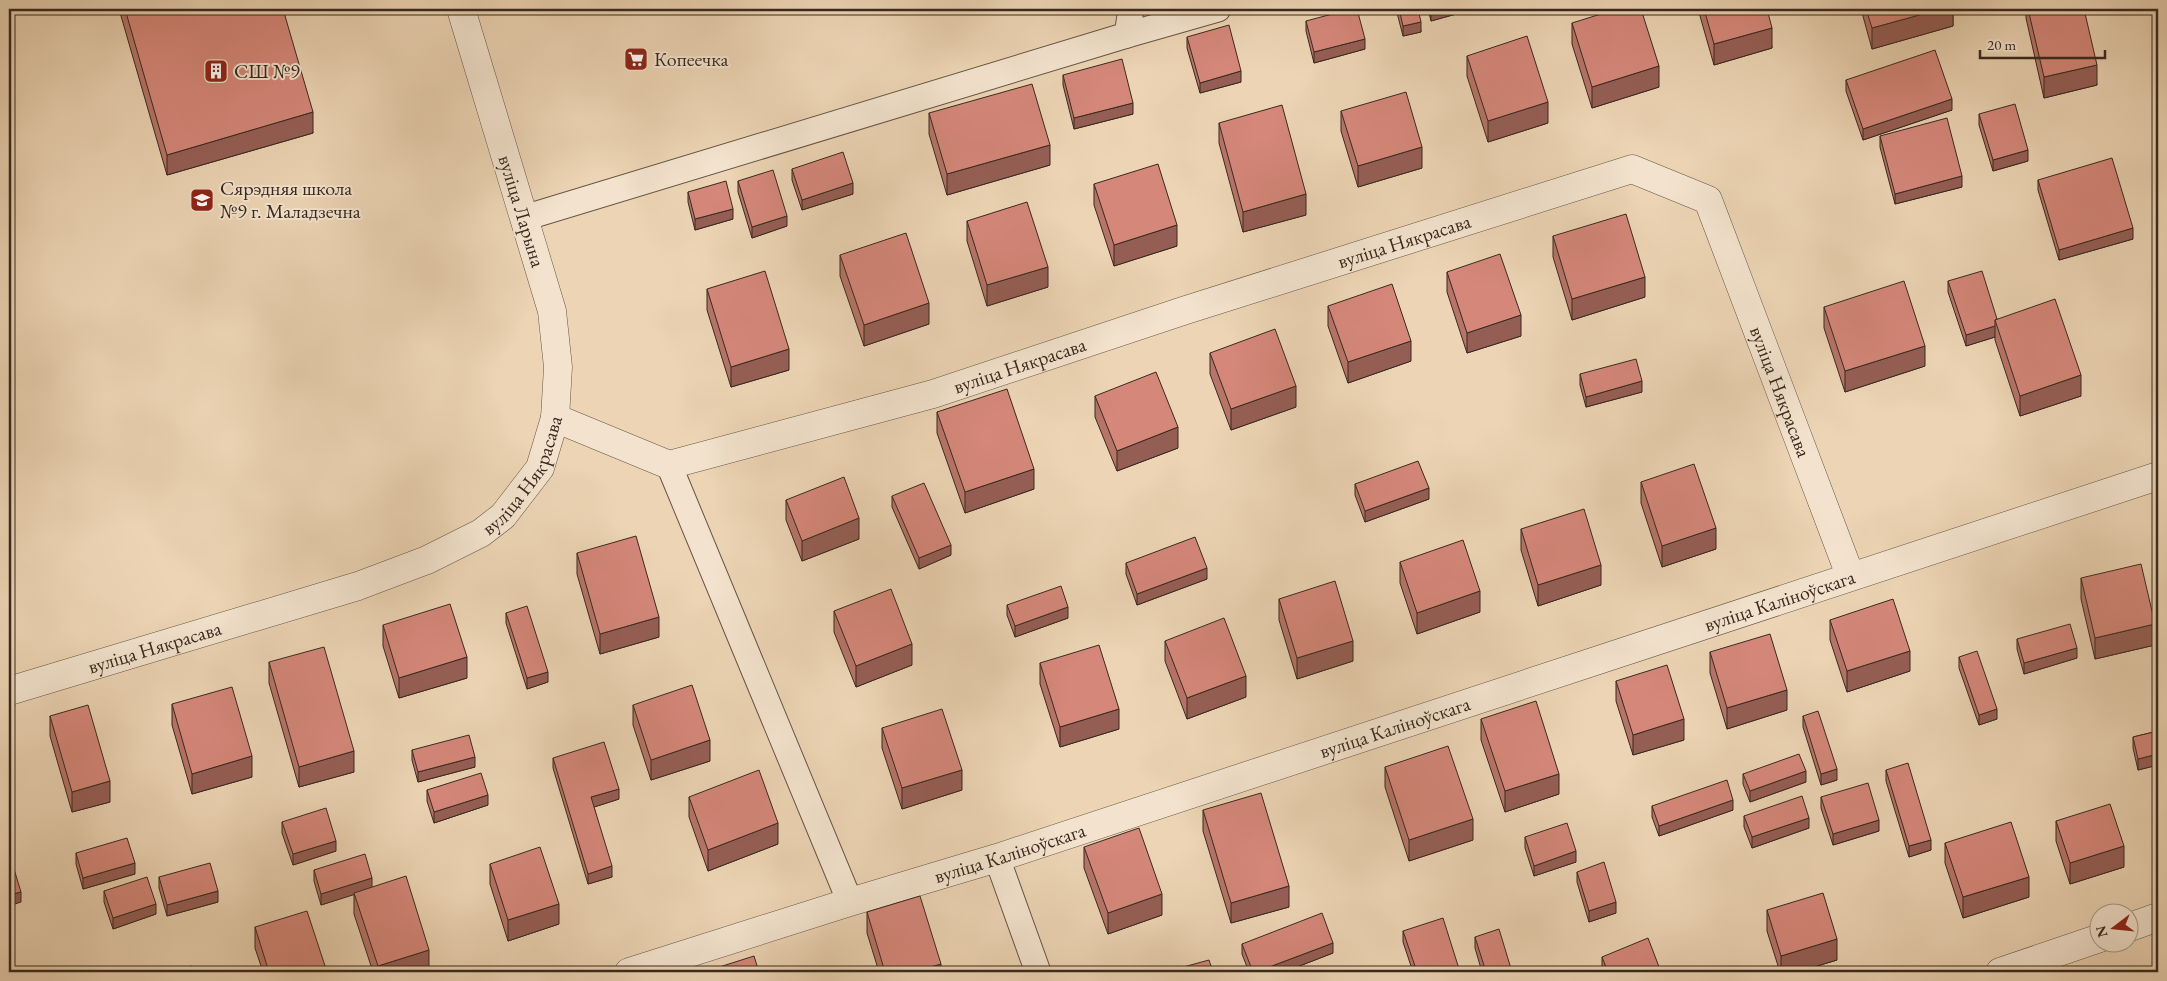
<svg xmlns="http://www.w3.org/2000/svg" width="2167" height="981" font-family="'EB Garamond',serif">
<rect width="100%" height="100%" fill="#ecd4b4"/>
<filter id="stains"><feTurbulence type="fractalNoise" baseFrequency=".004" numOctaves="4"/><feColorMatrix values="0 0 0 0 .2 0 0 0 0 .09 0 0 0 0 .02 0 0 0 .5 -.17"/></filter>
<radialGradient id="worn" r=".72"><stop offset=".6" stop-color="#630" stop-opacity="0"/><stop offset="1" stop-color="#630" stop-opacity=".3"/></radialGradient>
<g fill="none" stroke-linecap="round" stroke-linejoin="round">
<g stroke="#655444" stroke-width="27">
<g id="service">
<path d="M1127,35L1218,9"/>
<path d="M524,218L1127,35L1131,9"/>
<path d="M669,465L850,902"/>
<path d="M997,858L1038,972"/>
</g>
</g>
<g stroke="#655444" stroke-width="29">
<g id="minor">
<path id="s1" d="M555,418L669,465L933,394L1186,310L1632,169L1708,200L1850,575"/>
<path d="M2130,927L2158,917"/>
<path id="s2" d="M629,972L850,902L997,858L2158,476"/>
<path d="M2000,972L2100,938"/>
</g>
</g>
<g stroke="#655444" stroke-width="29">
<g id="tertiary">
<path id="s3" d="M9,691L358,586L427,560L481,533L503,516L540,468L555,418L558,367L552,311L461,9"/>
</g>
</g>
<use href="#service" stroke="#f3e3ce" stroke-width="25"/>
<use href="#minor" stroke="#f3e3ce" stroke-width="28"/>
<use href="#tertiary" stroke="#f3e3ce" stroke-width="28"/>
</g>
<g fill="#b77469" stroke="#38291f">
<path d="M119,9H283L313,133L167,175Z"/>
<path d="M1396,9H1418L1421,32L1403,36Z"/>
<path d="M1428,9H1474L1431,21Z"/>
<path d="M1698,9H1767L1772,48L1714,65Z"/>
<path d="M1861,9H1953V26L1872,49Z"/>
<path d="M2026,9H2084L2097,85L2044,98L2026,18Z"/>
<path d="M1306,21L1365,49L1314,63L1306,31Z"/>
<path d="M1572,23L1659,87L1592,108L1572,44Z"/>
<path d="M1187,37L1241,82L1200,93L1187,48Z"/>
<path d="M1467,56L1548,123L1488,142L1467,76Z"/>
<path d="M1063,75L1133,114L1074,129L1063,85Z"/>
<path d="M1846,80L1952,110L1863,140L1846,91Z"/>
<path d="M1341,111L1422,168L1358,187L1341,131Z"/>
<path d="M929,113L1050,165L947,195L929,134Z"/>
<path d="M1979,114L2028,161L1993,171L1979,125Z"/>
<path d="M1219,123L1306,215L1243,232L1219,143Z"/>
<path d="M1880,136L1962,187L1895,204L1880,147Z"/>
<path d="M792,169L853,194L802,210L792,180Z"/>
<path d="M2038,180L2133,239L2059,260L2038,190Z"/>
<path d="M738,181L787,226L752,238L738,192Z"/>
<path d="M1094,184L1177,246L1114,266L1094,205Z"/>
<path d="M688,192L733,219L695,230L688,202Z"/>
<path d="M967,221L1048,287L987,306L967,241Z"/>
<path d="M1553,236L1645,297L1572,320L1553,257Z"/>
<path d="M840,255L929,324L864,346L840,276Z"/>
<path d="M1447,272L1521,336L1467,353L1447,292Z"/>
<path d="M1948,281L1997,319L2081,396L2020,416L1995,340V337L1966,346L1948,292Z"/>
<path d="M707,289L789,370L731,387L707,310Z"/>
<path d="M1328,306L1411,361L1348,383L1328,326Z"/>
<path d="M1824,307L1925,366L1845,392L1824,328Z"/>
<path d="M1210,353L1296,407L1231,430L1210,374Z"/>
<path d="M1580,374L1642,392L1586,407L1580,385Z"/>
<path d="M1095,396L1178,448L1117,471L1095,417Z"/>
<path d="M937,412L1034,489L965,513L937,433Z"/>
<path d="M1641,482L1716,549L1662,567L1641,503Z"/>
<path d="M1355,484L1429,499L1365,522L1355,495Z"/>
<path d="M892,496L951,555L919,569L892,507Z"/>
<path d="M786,500L859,539L802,561L786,520Z"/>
<path d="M1521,529L1601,585L1538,606L1521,550Z"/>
<path d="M577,553L659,637L600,654L577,574Z"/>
<path d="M1400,562L1480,612L1417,634L1400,583Z"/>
<path d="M1126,563L1207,579L1137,605L1126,574Z"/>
<path d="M2081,578L2155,645L2095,659L2081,599Z"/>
<path d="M1279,599L1353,661L1297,679L1279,620Z"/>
<path d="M1007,605L1068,618L1015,637L1007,615Z"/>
<path d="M834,611L912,665L856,687L834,632Z"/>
<path d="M506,613L548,682L527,689L506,623Z"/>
<path d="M1830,620L1910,671L1847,692L1830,640Z"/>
<path d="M383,625L467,678L399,698L383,646Z"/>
<path d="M2017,639L2077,658L2024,674L2017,649Z"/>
<path d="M1165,641L1246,697L1187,719L1165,661Z"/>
<path d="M1710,652L1787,710L1727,729L1710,673Z"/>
<path d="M1959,657L1997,719L1979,725L1959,668Z"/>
<path d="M269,662L354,772L299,787L269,683Z"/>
<path d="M1040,663L1119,729L1060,747L1040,684Z"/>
<path d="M1616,681L1684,740L1633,755L1616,701Z"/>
<path d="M172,704L252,777L192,794L172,725Z"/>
<path d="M633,705L710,761L651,780L633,725Z"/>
<path d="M50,716L110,802L72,812L50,736Z"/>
<path d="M1803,716L1837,780L1821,785L1803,727Z"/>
<path d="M1481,719L1559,794L1505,812L1481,740Z"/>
<path d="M882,728L962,790L902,809L882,748Z"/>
<path d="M2158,731V765L2138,770L2133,748V737Z"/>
<path d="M412,750L475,767L418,782L412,760Z"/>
<path d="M553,758L619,799L594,807L612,877L588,884L553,768Z"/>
<path d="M1385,767L1473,840L1409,861L1385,787Z"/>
<path d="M1886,770L1931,850L1909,857L1886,781Z"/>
<path d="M1743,774L1806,782L1750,802L1743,784Z"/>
<path d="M427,790L488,805L434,823L427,801Z"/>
<path d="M689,797L778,844L708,871L689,817Z"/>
<path d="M1821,797L1879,831L1833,845L1821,808Z"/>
<path d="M1652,806L1733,810L1659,836L1652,817Z"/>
<path d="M1203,810L1289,907L1231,923L1203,831Z"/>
<path d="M1744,816L1809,828L1752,848L1744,827Z"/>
<path d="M2056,821L2124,867L2070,884L2056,841Z"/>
<path d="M282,822L336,851L293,865L282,833Z"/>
<path d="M1525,837L1576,862L1534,876L1525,848Z"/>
<path d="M1945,843L2029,897L1963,918L1945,863Z"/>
<path d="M1084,847L1162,915L1108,934L1084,868Z"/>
<path d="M76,853L135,874L83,889L76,864Z"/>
<path d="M490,864L559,924L508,941L490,884Z"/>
<path d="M314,870L372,887L429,970L423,972H373L354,914V894L321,905L314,881Z"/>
<path d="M1577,872L1616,913L1589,922L1577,882Z"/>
<path d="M159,877L218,902L167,916L159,888Z"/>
<path d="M104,891L156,914L113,929L104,902Z"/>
<path d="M1767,910L1837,960L1797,972H1780L1767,931Z"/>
<path d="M867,912L941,972H879L867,933Z"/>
<path d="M255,927L327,972H263L255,948Z"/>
<path d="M1403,931L1460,972H1413L1403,942Z"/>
<path d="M1475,937L1512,972H1482L1475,948Z"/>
<path d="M1242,944L1333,953L1284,972H1249L1242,954Z"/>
<path d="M1602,957L1661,972H1602Z"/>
</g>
<g fill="#955e55" stroke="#38291f">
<path d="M1435,9H1474L1431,21V10Z"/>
<path d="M1941,9H1953V26L1872,49V28Z"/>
<path d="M1421,22V32L1403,36V26Z"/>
<path d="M1772,28V48L1714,65V44Z"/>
<path d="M1365,39V49L1314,63V52Z"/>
<path d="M2097,65V85L2044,98V77Z"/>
<path d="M1659,66V87L1592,108V87Z"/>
<path d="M1241,71V82L1200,93V83Z"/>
<path d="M1952,99V110L1863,140V129Z"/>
<path d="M1548,102V123L1488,142V121Z"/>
<path d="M1133,103V114L1074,129V118Z"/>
<path d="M313,112V133L167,175V155Z"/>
<path d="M1050,145V165L947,195V174Z"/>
<path d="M1422,147V168L1358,187V166Z"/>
<path d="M2028,150V161L1993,171V160Z"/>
<path d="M1962,176V187L1895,204V194Z"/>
<path d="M853,183V194L802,210V200Z"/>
<path d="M1306,194V215L1243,232V212Z"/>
<path d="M733,209V219L695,230V219Z"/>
<path d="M787,216V226L752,238V227Z"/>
<path d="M1177,225V246L1114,266V245Z"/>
<path d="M2133,228V239L2059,260V250Z"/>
<path d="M1048,267V287L987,306V285Z"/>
<path d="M1645,277V297L1572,320V299Z"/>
<path d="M929,303V324L864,346V325Z"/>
<path d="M1521,315V336L1467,353V333Z"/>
<path d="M1995,326V337L1966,346V335Z"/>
<path d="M1411,341V361L1348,383V362Z"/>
<path d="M1925,346V366L1845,392V371Z"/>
<path d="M789,349V370L731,387V367Z"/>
<path d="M2081,375V396L2020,416V396Z"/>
<path d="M1642,381V392L1586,407V397Z"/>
<path d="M1296,386V407L1231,430V409Z"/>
<path d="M1178,427V448L1117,471V451Z"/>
<path d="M1034,469V489L965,513V492Z"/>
<path d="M1429,488V499L1365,522V511Z"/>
<path d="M859,518V539L802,561V541Z"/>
<path d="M1716,528V549L1662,567V546Z"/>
<path d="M951,545V555L919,569V558Z"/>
<path d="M1601,565V585L1538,606V585Z"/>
<path d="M1207,568V579L1137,605V594Z"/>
<path d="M1480,591V612L1417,634V613Z"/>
<path d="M1068,607V618L1015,637V626Z"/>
<path d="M659,617V637L600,654V634Z"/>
<path d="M2155,624V645L2095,659V638Z"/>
<path d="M1353,641V661L1297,679V658Z"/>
<path d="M912,644V665L856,687V666Z"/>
<path d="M2077,648V658L2024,674V663Z"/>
<path d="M1910,651V671L1847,692V671Z"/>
<path d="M467,657V678L399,698V678Z"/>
<path d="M548,672V682L527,689V678Z"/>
<path d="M1246,676V697L1187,719V698Z"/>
<path d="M1787,690V710L1727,729V708Z"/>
<path d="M1119,709V729L1060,747V727Z"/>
<path d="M1997,709V719L1979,725V715Z"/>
<path d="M1684,719V740L1633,755V735Z"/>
<path d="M710,740V761L651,780V760Z"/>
<path d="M354,751V772L299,787V767Z"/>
<path d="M2158,754V765L2138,770V759Z"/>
<path d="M252,756V777L192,794V774Z"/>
<path d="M475,757V767L418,782V772Z"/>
<path d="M1837,769V780L1821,785V774Z"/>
<path d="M962,770V790L902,809V788Z"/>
<path d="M1806,771V782L1750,802V791Z"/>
<path d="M1559,774V794L1505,812V791Z"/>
<path d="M110,781V802L72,812V792Z"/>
<path d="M619,789V799L591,808V797Z"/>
<path d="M12,794V814L9,815V795Z"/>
<path d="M488,795V805L434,823V812Z"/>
<path d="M1733,800V810L1659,836V826Z"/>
<path d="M1809,818V828L1752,848V837Z"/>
<path d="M1473,819V840L1409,861V840Z"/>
<path d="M1879,820V831L1833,845V834Z"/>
<path d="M778,823V844L708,871V850Z"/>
<path d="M1931,840V850L1909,857V846Z"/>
<path d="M336,841V851L293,865V854Z"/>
<path d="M2124,846V867L2070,884V863Z"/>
<path d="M1576,851V862L1534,876V866Z"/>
<path d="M135,863V874L83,889V878Z"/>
<path d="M612,866V877L588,884V874Z"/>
<path d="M2029,877V897L1963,918V897Z"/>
<path d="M372,878V889L321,905V894Z"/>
<path d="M1289,886V907L1231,923V903Z"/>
<path d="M218,891V902L167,916V905Z"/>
<path d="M21,892V902L9,906V895Z"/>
<path d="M1162,894V915L1108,934V913Z"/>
<path d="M1616,902V913L1589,922V911Z"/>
<path d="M156,904V914L113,929V918Z"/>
<path d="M559,904V924L508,941V920Z"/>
<path d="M12,939V950L9,951V940Z"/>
<path d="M1837,939V960L1797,972H1781V956Z"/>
<path d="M1333,943V953L1284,972H1256Z"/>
<path d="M429,950V970L423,972H378V966Z"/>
<path d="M941,964V972H913Z"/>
</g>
<g fill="#d5877a" stroke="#38291f">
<path d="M125,9H283L313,112L167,155Z"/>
<path d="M1351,9H1357L1365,39L1314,52L1306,21Z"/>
<path d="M1399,9H1418L1421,22L1403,26Z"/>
<path d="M1617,9H1641L1659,66L1592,87L1572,23Z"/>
<path d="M1704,9H1767L1772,28L1714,44Z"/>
<path d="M1866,9H1941L1872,28Z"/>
<path d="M2028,9H2084L2097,65L2044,77Z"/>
<path d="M1229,25L1241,71L1200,83L1187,37Z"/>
<path d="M1527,36L1548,102L1488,121L1467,56Z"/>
<path d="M1935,50L1952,99L1863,129L1846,80Z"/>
<path d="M1122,59L1133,103L1074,118L1063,75Z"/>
<path d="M1032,84L1050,145L947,174L929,113Z"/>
<path d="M1406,92L1422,147L1358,166L1341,111Z"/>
<path d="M2015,104L2028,150L1993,160L1979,114Z"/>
<path d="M1282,105L1306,194L1243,212L1219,123Z"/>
<path d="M1947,118L1962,176L1895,194L1880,136Z"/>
<path d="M843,152L853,183L802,200L792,169Z"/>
<path d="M2112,158L2133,228L2059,250L2038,180Z"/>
<path d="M1158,164L1177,225L1114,245L1094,184Z"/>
<path d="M773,170L787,216L752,227L738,181Z"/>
<path d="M726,181L733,209L695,219L688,192Z"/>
<path d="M1027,202L1048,267L987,285L967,221Z"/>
<path d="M1626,214L1645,277L1572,299L1553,236Z"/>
<path d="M906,233L929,303L864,325L840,255Z"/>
<path d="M1500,254L1521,315L1467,333L1447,272Z"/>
<path d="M765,271L789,349L731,367L707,289Z"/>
<path d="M1982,271L1997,319L1995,320V326L1966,335L1948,281Z"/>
<path d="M1904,281L1925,346L1845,371L1824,307Z"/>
<path d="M1392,284L1411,341L1348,362L1328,306Z"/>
<path d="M2055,299L2081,375L2020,396L1995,320Z"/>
<path d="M1275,329L1296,386L1231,409L1210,353Z"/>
<path d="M1636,359L1642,381L1586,397L1580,374Z"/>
<path d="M1156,372L1178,427L1117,451L1095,396Z"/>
<path d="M1007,389L1034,469L965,492L937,412Z"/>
<path d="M1418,461L1429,488L1365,511L1355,484Z"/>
<path d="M1694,464L1716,528L1662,546L1641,482Z"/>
<path d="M844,477L859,518L802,541L786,500Z"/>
<path d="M924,483L951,545L919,558L892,496Z"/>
<path d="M1584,509L1601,565L1538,585L1521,529Z"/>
<path d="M636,536L659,617L600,634L577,553Z"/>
<path d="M1195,537L1207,568L1137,594L1126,563Z"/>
<path d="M1463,540L1480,591L1417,613L1400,562Z"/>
<path d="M2141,564L2155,624L2095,638L2081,578Z"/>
<path d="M1335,581L1353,641L1297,658L1279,599Z"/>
<path d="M1061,586L1068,607L1015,626L1007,605Z"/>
<path d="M891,589L912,644L856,666L834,611Z"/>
<path d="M1893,599L1910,651L1847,671L1830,620Z"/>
<path d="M450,604L467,657L399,678L383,625Z"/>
<path d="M527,606L548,672L527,678L506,613Z"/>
<path d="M1224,618L1246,676L1187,698L1165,641Z"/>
<path d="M2070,624L2077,648L2024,663L2017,639Z"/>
<path d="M1770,634L1787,690L1727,708L1710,652Z"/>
<path d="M1099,645L1119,709L1060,727L1040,663Z"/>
<path d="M324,647L354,751L299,767L269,662Z"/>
<path d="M1977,651L1997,709L1979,715L1959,657Z"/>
<path d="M1667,665L1684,719L1633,735L1616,681Z"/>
<path d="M692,685L710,740L651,760L633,705Z"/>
<path d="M232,687L252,756L192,774L172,704Z"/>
<path d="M1536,701L1559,774L1505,791L1481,719Z"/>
<path d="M88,705L110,781L72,792L50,716Z"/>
<path d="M942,709L962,770L902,788L882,728Z"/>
<path d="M1818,711L1837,769L1821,774L1803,716Z"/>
<path d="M2158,731V754L2138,759L2133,737Z"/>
<path d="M469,735L475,757L418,772L412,750Z"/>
<path d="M604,742L619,789L591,797L612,866L588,874L553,758Z"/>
<path d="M1448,746L1473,819L1409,840L1385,767Z"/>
<path d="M1799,754L1806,771L1750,791L1743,774Z"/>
<path d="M1908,763L1931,840L1909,846L1886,770Z"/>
<path d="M759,770L778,823L708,850L689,797Z"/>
<path d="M481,773L488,795L434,812L427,790Z"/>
<path d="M1727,780L1733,800L1659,826L1652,806Z"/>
<path d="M9,783L12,794L9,795Z"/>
<path d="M1868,783L1879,820L1833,834L1821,797Z"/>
<path d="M1261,793L1289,886L1231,903L1203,810Z"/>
<path d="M1802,796L1809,818L1752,837L1744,816Z"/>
<path d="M2110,804L2124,846L2070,863L2056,821Z"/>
<path d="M326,808L336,841L293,854L282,822Z"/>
<path d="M2011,822L2029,877L1963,897L1945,843Z"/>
<path d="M1567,823L1576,851L1534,866L1525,837Z"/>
<path d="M1139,828L1162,894L1108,913L1084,847Z"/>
<path d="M127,838L135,863L83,878L76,853Z"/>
<path d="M540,847L559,904L508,920L490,864Z"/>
<path d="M365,854L372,878L321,894L314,870Z"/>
<path d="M9,856H10L21,892L9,895Z"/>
<path d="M1604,862L1616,902L1589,911L1577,872Z"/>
<path d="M210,863L218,891L167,905L159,877Z"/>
<path d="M406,876L429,950L378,966L354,893Z"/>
<path d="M147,877L156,904L113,918L104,891Z"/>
<path d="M1823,893L1837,939L1781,956L1767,910Z"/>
<path d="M920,896L941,964L913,972H885L867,912Z"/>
<path d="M307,911L327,972H269L255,927Z"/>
<path d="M1322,913L1333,943L1256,972H1253L1242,944Z"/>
<path d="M1443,918L1460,972H1417L1403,931Z"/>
<path d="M9,927L12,939L9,940Z"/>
<path d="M1499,929L1512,972H1486L1475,937Z"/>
<path d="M1648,938L1661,972H1608L1602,957Z"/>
<path d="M754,956L759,972H711L710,970Z"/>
<path d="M1209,960L1213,972H1165Z"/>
<path d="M192,966L194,972H170Z"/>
<path d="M1311,967L1312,972H1292Z"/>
<path d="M2098,967L2100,972H2082Z"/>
<path d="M875,968L877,972H860Z"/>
</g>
<defs>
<g id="supermarket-square" transform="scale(1.25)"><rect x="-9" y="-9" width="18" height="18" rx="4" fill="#8f2418" stroke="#f3e3ce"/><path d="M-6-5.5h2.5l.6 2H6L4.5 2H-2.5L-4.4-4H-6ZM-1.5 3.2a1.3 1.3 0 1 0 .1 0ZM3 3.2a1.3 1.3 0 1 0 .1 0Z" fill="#fff"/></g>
<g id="building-square" transform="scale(1.25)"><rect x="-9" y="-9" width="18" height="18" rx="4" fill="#8f2418" stroke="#f3e3ce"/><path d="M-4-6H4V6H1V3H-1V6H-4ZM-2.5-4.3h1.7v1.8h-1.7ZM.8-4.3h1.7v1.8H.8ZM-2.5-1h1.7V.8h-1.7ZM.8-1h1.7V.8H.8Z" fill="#fff"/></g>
<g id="school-square" transform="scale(1.25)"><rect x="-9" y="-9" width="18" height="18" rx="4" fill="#8f2418" stroke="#f3e3ce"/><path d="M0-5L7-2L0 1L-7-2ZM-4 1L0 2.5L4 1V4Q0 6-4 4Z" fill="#fff"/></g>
</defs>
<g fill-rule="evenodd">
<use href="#supermarket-square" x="636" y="59"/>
<use href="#building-square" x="216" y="71"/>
<use href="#school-square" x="202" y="200"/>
</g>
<g text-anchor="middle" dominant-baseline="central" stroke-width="4" stroke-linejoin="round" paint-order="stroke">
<g font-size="20" fill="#38291f" stroke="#f3e3ce" text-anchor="start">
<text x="654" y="59">Копеечка</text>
<text x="234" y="71">СШ №9</text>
<text x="220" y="188">Сярэдняя школа<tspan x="220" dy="23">№9 г. Маладзечна</tspan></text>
</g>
<g font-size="20" fill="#38291f" stroke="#f3e3ce">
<text transform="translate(522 211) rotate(73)">вуліца Ларына</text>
<text stroke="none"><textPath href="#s1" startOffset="892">вуліца Някрасава</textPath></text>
<text stroke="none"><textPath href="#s1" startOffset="488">вуліца Някрасава</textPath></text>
<text stroke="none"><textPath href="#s1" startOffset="1418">вуліца Някрасава</textPath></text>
<text stroke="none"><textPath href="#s3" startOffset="572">вуліца Някрасава</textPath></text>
<text stroke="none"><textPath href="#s2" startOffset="1209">вуліца Каліноўскага</textPath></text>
<text stroke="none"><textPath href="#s3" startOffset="152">вуліца Някрасава</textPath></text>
<text stroke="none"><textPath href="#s2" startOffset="804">вуліца Каліноўскага</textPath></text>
<text stroke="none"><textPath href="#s2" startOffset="399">вуліца Каліноўскага</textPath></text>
</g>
</g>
<rect width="2167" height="981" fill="none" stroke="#ecd4b4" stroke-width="30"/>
<rect x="10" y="10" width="2147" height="961" fill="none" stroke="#38291f" stroke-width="2.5"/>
<rect x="15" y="15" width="2137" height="951" fill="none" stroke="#38291f"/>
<g transform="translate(2114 928) rotate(254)"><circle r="24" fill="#f3e3ce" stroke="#a89988"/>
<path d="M0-4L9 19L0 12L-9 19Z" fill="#8f2418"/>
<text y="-8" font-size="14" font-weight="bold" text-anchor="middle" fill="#38291f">N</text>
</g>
<path d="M1980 50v8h125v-8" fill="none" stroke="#38291f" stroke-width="2.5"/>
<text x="1987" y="50" font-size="15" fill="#38291f" stroke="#f3e3ce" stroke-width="4" paint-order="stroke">20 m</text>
<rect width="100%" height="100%" filter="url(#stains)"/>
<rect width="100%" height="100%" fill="url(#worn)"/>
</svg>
